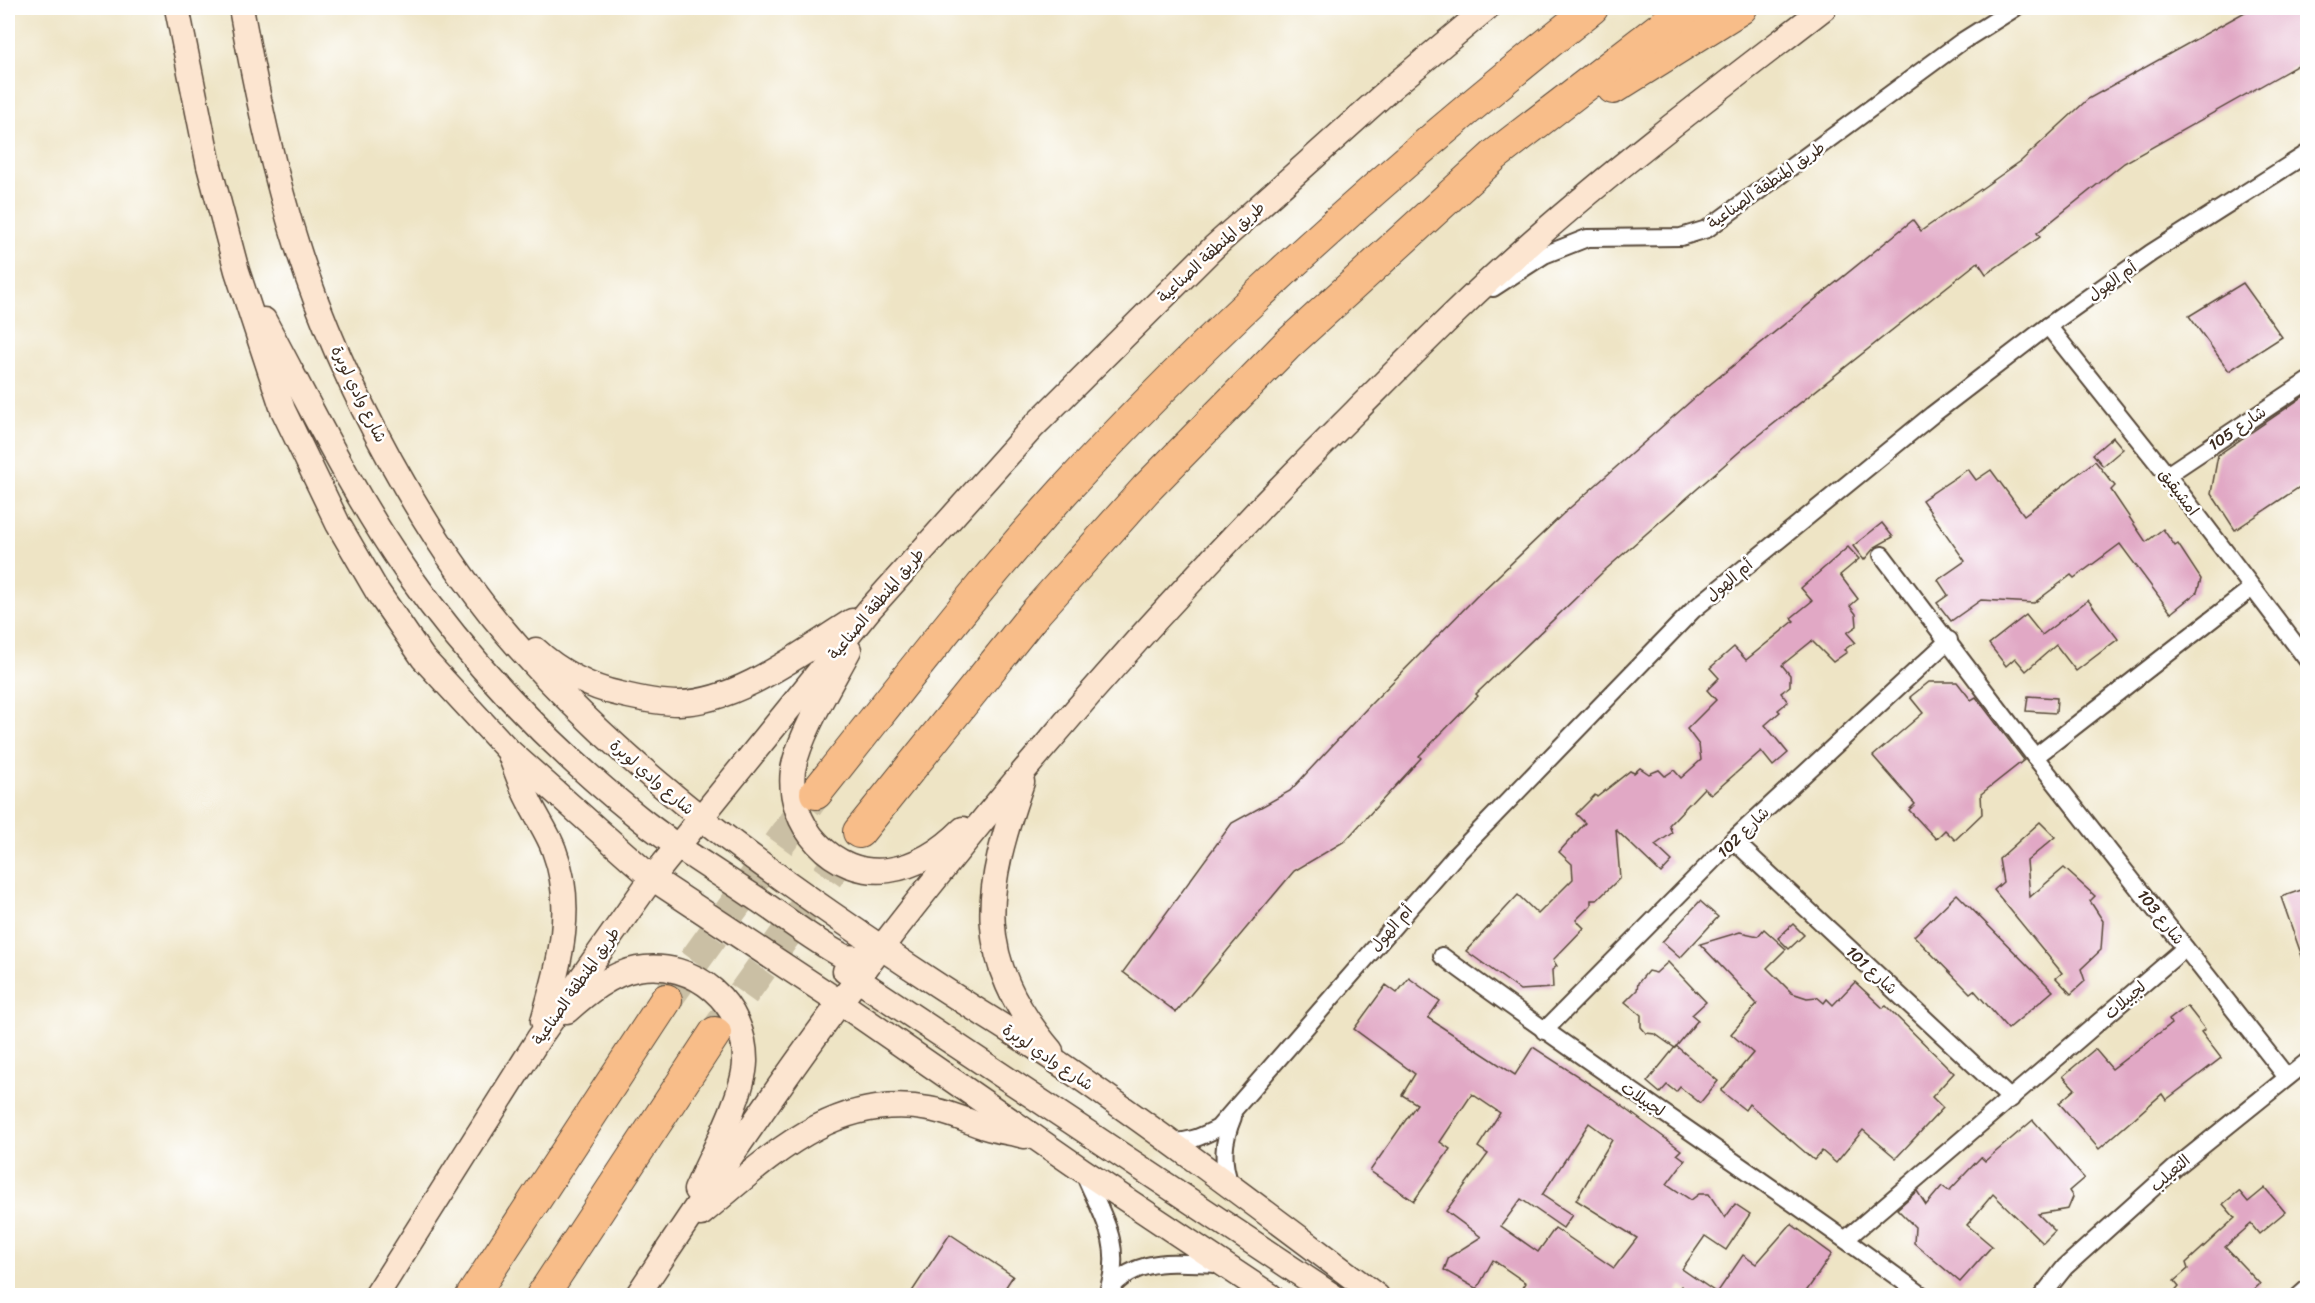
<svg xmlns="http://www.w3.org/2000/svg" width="2315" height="1303" font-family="Sriracha,'Playpen Sans Arabic',sans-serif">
<rect width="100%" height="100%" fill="#fff"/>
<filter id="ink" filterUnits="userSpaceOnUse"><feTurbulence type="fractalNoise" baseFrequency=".0167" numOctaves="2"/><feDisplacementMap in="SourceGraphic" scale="12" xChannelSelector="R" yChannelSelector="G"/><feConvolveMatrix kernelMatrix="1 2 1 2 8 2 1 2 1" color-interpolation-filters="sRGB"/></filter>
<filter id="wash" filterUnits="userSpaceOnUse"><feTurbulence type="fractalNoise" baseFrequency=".008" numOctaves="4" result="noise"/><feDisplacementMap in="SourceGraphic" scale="24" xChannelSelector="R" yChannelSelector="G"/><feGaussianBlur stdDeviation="1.35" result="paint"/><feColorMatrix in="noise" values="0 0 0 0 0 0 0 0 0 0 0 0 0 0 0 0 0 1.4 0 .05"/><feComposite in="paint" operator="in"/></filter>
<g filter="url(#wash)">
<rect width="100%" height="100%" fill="#eee4c5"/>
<g id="blocks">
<g fill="#e1a8c5" fill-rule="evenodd">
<path d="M2252,8H2307V60L2124,163L2037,233L2040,237L1986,274L1978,262L1747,445L1605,570L1476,694L1478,696L1419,756L1421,758L1345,841L1294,871L1176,1012L1123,972L1232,823L1290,791L1369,706L1476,597L1563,514L1708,386L1913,220L1921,231L2021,161L2088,99Z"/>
<path d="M2243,283L2282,337L2229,371L2189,316Z"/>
<path d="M2307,394V482L2235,530L2211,493L2218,455Z"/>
<path d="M2113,437L2123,449L2103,466L2093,454Z"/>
<path d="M2095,461L2115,486L2111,490L2146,542L2163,529L2175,546L2178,544L2201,579L2197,592L2171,613L2120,544L2074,578L2071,575L2034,603L1981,600L1951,621L1937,603L1948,595L1938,580L1965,561L1922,500L1968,469L1976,480L1991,470L2024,515Z"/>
<path d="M1882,523L1893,537L1875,547L1864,560L1853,546Z"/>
<path d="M1848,547L1859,559L1840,575L1858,599L1850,606L1856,614L1857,626L1847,633L1855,642L1844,650L1847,652L1833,662L1812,641L1782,665L1790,675V686L1781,693L1788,702L1778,710L1780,712L1765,725L1788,753L1773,766L1761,751L1711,795L1704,788L1669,825L1672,833L1655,845L1672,861L1661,873L1616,830L1620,878L1597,900H1591V905L1576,920L1584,928L1553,960L1557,966L1552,970L1553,988L1520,990L1466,951L1518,895L1538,914L1573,879L1572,864L1559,852L1585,823L1576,814L1595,795L1597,797L1630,771L1634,773L1640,768L1649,774L1659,770L1665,776L1674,770L1681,778L1701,760L1699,745L1687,729L1716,700L1707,690L1719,678L1710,668L1734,647L1746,660L1794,621L1791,618L1812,601L1801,588Z"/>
<path d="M2088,600L2118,639L2076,671L2056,645L2026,671L2015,658L2006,666L1989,644L2026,615L2042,635Z"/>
<path d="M1929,682H1957L1971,700L1976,697L2024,760L1981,794L1982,814L1955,840L1945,830L1936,839L1909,810L1915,804L1873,756L1923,713L1910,697Z"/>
<path d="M2028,696L2057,698L2056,713L2026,711Z"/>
<path d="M2040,822L2055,837L2027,861L2030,897L2064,868L2095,896L2090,901L2103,921L2101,950L2081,969L2085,981L2071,994L2056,978L2062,973L1994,890L2003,882L1999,859Z"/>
<path d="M2307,888V964L2305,965L2281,897Z"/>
<path d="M1957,894L2053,991L2008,1029L1974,990L1970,993L1914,936Z"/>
<path d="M1700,901L1718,917L1680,958L1662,942Z"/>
<path d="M1793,924L1804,935L1789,949L1778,938Z"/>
<path d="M1764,929L1786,949L1767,968L1792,993L1807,998L1817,997L1824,1003L1827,999L1833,1005L1855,982L1883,1008L1886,1006L1954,1073L1932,1097L1943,1108L1896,1158L1863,1130L1836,1163L1822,1151L1814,1160L1749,1104L1745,1110L1721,1091L1753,1053L1731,1034L1757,1004L1700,944L1740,932L1758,936Z"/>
<path d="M1668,962L1706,1002L1692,1015L1698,1020L1675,1048L1655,1034L1646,1033L1641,1027V1015L1625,1002L1637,990L1638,983L1648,971L1656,973Z"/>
<path d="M1409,978L1440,1001L1428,1018L1515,1075L1533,1047L1610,1097L1681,1150L1677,1154L1685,1160L1667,1184L1691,1200L1699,1194H1709L1725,1218L1735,1204L1750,1214L1726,1250L1705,1236L1682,1269L1717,1293L1743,1255L1756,1264L1791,1224L1832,1254L1803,1296H1694L1681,1286L1674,1296H1518L1526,1283L1493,1260L1477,1289L1444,1270L1449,1257L1481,1237L1446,1211L1488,1154L1478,1147L1500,1113L1472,1094L1440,1142L1450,1149L1414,1201L1370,1171L1417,1104L1402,1095L1415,1074L1354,1029L1386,985L1397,993ZM1589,1123L1612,1140L1576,1200L1637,1238L1614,1268L1555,1228L1538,1252L1501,1226L1521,1199L1563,1228L1572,1215L1542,1195Z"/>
<path d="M2187,1006L2205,1029L2201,1032L2221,1058L2166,1100L2162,1094L2099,1149L2059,1103L2075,1089L2063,1076L2095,1049L2112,1069L2171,1024L2169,1020Z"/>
<path d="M1676,1046L1718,1081L1700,1103L1680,1087L1676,1092L1667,1085L1660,1093L1647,1082Z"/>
<path d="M2033,1120L2084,1178L2069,1191L2073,1197L2068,1209L2038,1214L2055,1231L2043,1243L1993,1194L1967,1225L1992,1246L1960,1282L1914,1243L1915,1227L1897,1209L1917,1191L1926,1205L1942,1186L1949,1191L1981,1157L1985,1161Z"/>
<path d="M2265,1188L2285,1212L2259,1234L2251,1224L2225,1247L2260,1284L2247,1296H2171L2179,1287L2174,1281L2188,1269L2186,1263L2235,1218L2223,1204L2239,1191L2248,1202Z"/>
<path d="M950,1234L1013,1276L1000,1296H909Z"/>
</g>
</g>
</g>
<g filter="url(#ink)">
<use href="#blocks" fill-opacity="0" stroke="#564637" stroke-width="1.5"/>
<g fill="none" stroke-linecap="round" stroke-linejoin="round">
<g stroke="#cabfa4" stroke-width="32" stroke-dasharray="32 16" stroke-linecap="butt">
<path d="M666,1000L816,793"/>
<path d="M715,1033L859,832"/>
</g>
<g stroke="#564637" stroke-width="20">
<g id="street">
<path d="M1493,288L1544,255L1587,238L1681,237L1707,229L1961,42L2015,8"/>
<path d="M2048,326L2167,475L2308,661"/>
<path d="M2167,475L2308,381"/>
<path d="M1882,555L2035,757L2286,1076"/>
<path d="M2035,757L2252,588"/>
<path d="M1733,840L2011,1099"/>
<path d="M1442,956C1600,1073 1765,1179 1923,1296"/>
<path d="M1544,1031L1733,840L1949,640"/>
<path d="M1168,1142C1187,1143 1201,1137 1218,1128L1455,856L1693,610L1932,415L2048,326L2151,253L2308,153"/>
<path d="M1083,1171C1100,1213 1123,1241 1109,1288"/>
<path d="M1231,1187C1221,1162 1223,1141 1233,1117"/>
<path d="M1846,1239L2185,948"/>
<path d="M1105,1296C1134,1253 1178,1264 1222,1264"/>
<path d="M2042,1296L2065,1267L2175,1168L2308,1061"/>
<path d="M2299,1296L2308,1288"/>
</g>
</g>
<g stroke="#564637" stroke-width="27">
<g id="secondary">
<path d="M177,8L209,166L237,271L283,410L338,524L377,591L423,658L508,750L652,878L841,1003L1082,1170L1271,1296"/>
<path d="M241,8C256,90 273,172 299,252C341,383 428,546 520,649C637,781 784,884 930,980C975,1010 1022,1037 1066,1068C1172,1141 1274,1219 1377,1296"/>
<path d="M264,320C309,404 352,493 407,572C469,661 548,744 632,812C669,843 711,868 751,895C782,915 812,940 845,957L862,958L880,948"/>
<path d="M536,650C558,671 591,688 620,694C640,699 660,703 679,703C739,702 803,651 852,621"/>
<path d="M849,650C832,682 799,735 793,770C786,824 833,878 889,870C918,866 943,849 963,829"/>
<path d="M510,755C516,770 521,786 529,801C537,818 548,833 554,850C576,908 559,964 543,1021"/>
<path d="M1022,782C984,891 972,957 1051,1051"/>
<path d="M845,971L1333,1296"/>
<path d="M567,1011C586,994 610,974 637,969C695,959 746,1004 745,1062C744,1096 710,1157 696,1190"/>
<path d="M701,1214C769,1158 833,1092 929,1109C948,1112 967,1121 985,1127C998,1131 1012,1133 1025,1136"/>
<path d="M376,1296L539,1038L652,878L869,610L1032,428L1214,247L1391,88L1487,8"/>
<path d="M637,1296C715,1178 795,1060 881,948C1027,759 1186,579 1356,411C1414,353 1472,294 1534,240C1627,158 1727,83 1824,8"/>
</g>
</g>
<g stroke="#564637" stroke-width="34">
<g id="highway">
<path d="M1613,88L1741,8"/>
<path d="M816,793C897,692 976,588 1063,492C1225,315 1404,157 1592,8"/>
<path d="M859,832L1036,612L1146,489L1286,346L1495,155L1686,8"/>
<path d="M472,1296L666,1000"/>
<path d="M542,1296L715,1033"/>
</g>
</g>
<use href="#street" stroke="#fff" stroke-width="16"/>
<use href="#secondary" stroke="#fce5d0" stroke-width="24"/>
<use href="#highway" stroke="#f8bd89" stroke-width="32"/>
</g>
</g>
<g text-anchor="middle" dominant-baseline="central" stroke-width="5" stroke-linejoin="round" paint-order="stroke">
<g font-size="16" fill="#3b2a1e" stroke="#fff">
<text transform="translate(1766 185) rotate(-35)">طريق المنطقة الصناعية</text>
<text transform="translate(1211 252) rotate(-43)">طريق المنطقة الصناعية</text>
<text transform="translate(2112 281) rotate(-35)">أم الهول</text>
<text transform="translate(359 394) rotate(64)">شارع وادي لوبرة</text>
<text transform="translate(2237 428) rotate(-34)">شارع 105</text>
<text transform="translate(2179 492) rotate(53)">امشيقيق</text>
<text transform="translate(1729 580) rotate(-40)">أم الهول</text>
<text transform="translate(876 604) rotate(-50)">طريق المنطقة الصناعية</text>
<text transform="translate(652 777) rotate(41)">شارع وادي لوبرة</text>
<text transform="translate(1743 832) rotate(-44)">شارع 102</text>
<text transform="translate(2161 917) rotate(52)">شارع 103</text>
<text transform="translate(1391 928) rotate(-49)">أم الهول</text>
<text transform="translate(1872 970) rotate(43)">شارع 101</text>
<text transform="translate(576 986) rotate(-55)">طريق المنطقة الصناعية</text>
<text transform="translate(2125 1000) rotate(-41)">لجبيلات</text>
<text transform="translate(1048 1057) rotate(34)">شارع وادي لوبرة</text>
<text transform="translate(1643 1099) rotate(34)">لجبيلات</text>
<text transform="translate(2170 1173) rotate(-41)">الثعيلب</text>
</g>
</g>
<rect width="2315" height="1303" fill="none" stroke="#fff" stroke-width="30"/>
</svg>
